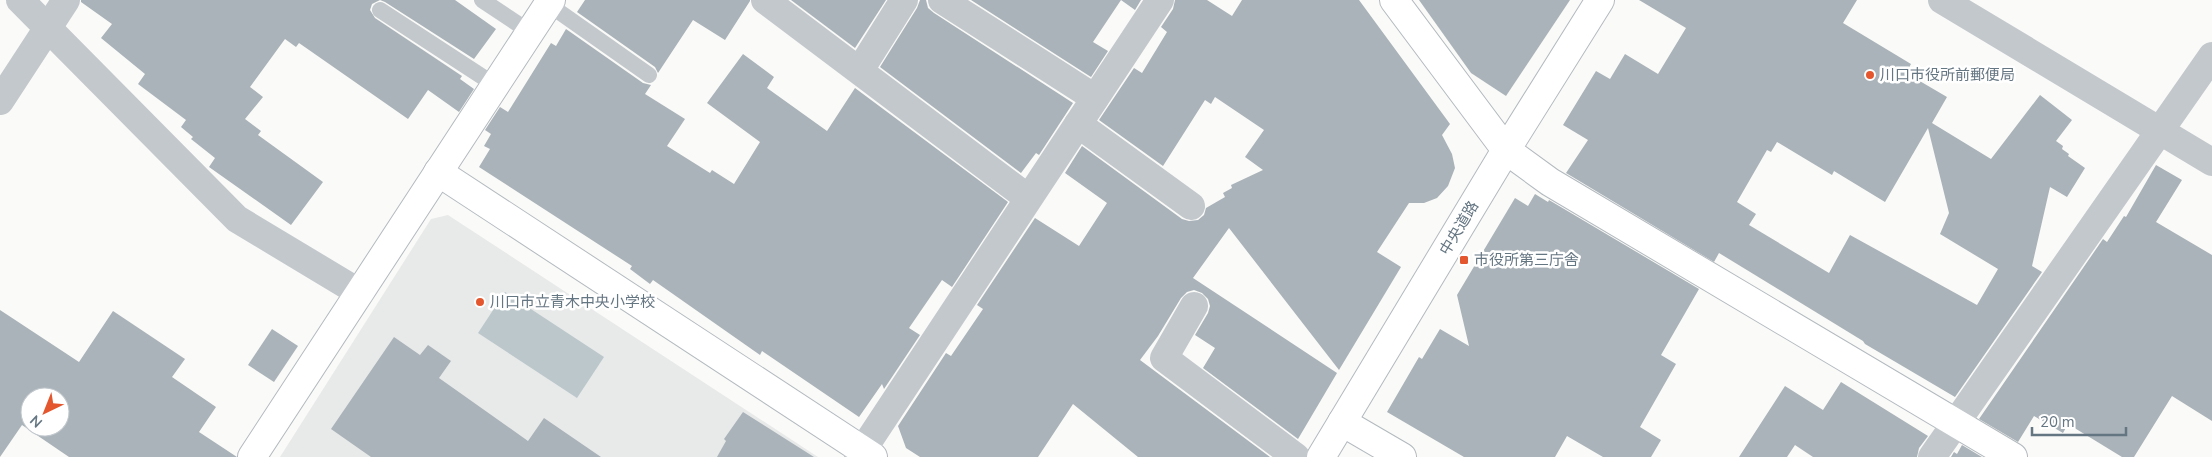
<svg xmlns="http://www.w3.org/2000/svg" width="2212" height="457" font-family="'Nunito Sans','Noto Sans JP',sans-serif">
<rect width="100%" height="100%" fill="#fafaf8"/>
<path fill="#e8e9e9" d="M448,215L818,457H280L431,219Z"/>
<path fill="#bbc7cb" d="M505,292L604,357L577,398L478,333Z"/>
<g fill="#aab3b9" fill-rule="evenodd">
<path d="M81,0H455L496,29L474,59L385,2L380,0L372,4L370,10L375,18L462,76L460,79L474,89L459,112L428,90L408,119L299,43L296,47L285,39L250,87L263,97L245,119L261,131L258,135L323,182L291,225L209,167L215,158L191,139L193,137L181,127L186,120L138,84L145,74L101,38L112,24L81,2Z"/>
<path d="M585,0H750V1L725,40L693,20L658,73L655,67L577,12Z"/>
<path d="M791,0H886L855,48Z"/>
<path d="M920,0H926L928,8L934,13L1073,103L1039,155L1036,153L1021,173L880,67L917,8Z"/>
<path d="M971,0H1141L1135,10L1121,0L1093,42L1108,51L1091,77Z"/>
<path d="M1175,0H1207L1232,16L1242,0H1359L1450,124L1442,135L1452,154L1455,168L1448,186L1437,198L1424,203H1409L1377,252L1401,267L1339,370L1229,228L1193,278L1337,373L1298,439L1203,368L1215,348L1195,335L1208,313L1210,306L1208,299L1202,293L1194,290L1187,292L1181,298L1158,336L1140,360L1270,457H1138L1073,404L1038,457H920L906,448L898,426L946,353L951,356L983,309L977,305L1035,218L1079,246L1107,203L1065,173L1082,146L1182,219L1189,221L1198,220L1204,215L1206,208L1225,197L1223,193L1232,188L1231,185L1263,170L1245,157L1264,130L1215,97L1211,104L1205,100L1163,166L1099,120L1134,68L1142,73L1167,32L1161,27L1173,9Z"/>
<path d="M1419,0H1570L1506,96L1471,73Z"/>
<path d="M1639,0H1857L1843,23L1911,64L1906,73L1947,97L1932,123L1991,159L2040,95L2072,120L2056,141L2063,146L2062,149L2069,154L2068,156L2085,168L2067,197L2050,187L2032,266L2042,272L1955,397L1865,344L1863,341L1719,253L1714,262L1566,173L1588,140L1563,125L1596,71L1610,79L1625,54L1658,74L1686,28ZM1928,128L1949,213L1940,234L1998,269L1977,305L1850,235L1829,273L1749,225L1756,214L1737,202L1767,150L1771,152L1777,142L1832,175L1834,171L1885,202Z"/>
<path d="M566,29L643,83L651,85L645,94L685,119L667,146L710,173L712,170L734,184L760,142L707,103L743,54L774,77L767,88L827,131L855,88L1008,202L952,287L942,280L909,328L920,335L884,389L882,384L859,417L762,351L760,355L653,280L650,284L630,269L632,266L479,167L490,149L484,146L491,134L485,130L500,107L508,112L551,43L556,46Z"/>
<path d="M2156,165L2182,180L2156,222L2212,255V421L2172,396L2134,457H2122L2068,424L2063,433L2034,416L2018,442L1979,419L2103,239L2107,242L2124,216L2126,217Z"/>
<path d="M1535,194L1548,202L1549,200L1699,289L1661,355L1676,364L1640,427L1661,440L1651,457H1603L1567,436L1555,457H1464L1387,412L1419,357L1422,359L1440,329L1469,346L1457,295L1515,198L1528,206Z"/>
<path d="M0,310L79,362L113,311L185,359L172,377L216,407L199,432L237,457H69L22,425L0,457ZM30,397H60V427H30Z"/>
<path d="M272,329L298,346L274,382L248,365Z"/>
<path d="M394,337L420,355L428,345L451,361L439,378L528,441L544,418L601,457H371L331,429Z"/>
<path d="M1841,382L1928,436L1919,448L1917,457H1813L1795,445L1787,457H1739L1785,386L1823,410Z"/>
<path d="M743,412L814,457H717L726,441L724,439Z"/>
<path d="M1962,445L1982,457H1951L1954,452L1957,454Z"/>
</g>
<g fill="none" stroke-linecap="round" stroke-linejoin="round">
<g stroke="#b3babf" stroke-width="30">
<g id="secondary">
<path d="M1394,0L1506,150L1550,182L2013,457"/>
<path d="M438,172L873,457"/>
<path d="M1342,422L1402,457"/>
<path d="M252,457L551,0"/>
<path d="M1321,457L1506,150L1600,0"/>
</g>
</g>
<g stroke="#c3c8cc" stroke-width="16">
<path d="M482,0L530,32"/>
<path d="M548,4L649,75"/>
<path d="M380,10L495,85"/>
</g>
<g stroke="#c3c8cc" stroke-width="28">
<path d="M20,0L237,219L360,293"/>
<path d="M765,0L1028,198"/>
<path d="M942,0L1095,98"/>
<path d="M1942,0L2212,162"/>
<path d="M860,70L904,0"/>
<path d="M0,101L66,0"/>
<path d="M1078,124L1191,206"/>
<path d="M1194,306L1164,358L1296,457"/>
<path d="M858,457L1160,0"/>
<path d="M1932,457L2212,56"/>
</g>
<use href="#secondary" stroke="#fff" stroke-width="28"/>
</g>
<g fill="#e4572e" stroke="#fff" stroke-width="2">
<circle cx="1870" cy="75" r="5"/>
<rect x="1459" y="255" width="10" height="10" rx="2.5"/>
<circle cx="480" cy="302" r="5"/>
</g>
<g text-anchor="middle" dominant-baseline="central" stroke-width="5" stroke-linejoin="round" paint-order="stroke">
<g font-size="15" fill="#657683" stroke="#fff" text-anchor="start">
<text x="1880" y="75">川口市役所前郵便局</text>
<text x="1474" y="260">市役所第三庁舎</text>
<text x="490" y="302">川口市立青木中央小学校</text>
</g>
<g font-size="15" fill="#657683" stroke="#fff">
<text transform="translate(1459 228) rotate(-59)">中央道路</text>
</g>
</g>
<g transform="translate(45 412) rotate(223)"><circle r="24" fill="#ffffff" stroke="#c1c8cd"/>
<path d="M0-4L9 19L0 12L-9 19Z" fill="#e4572e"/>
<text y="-8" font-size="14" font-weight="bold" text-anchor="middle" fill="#657683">N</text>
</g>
<path d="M2032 427v8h94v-8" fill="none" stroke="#657683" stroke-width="2.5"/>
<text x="2040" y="427" font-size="15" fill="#657683" stroke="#ffffff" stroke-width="4" paint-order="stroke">20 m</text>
</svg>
